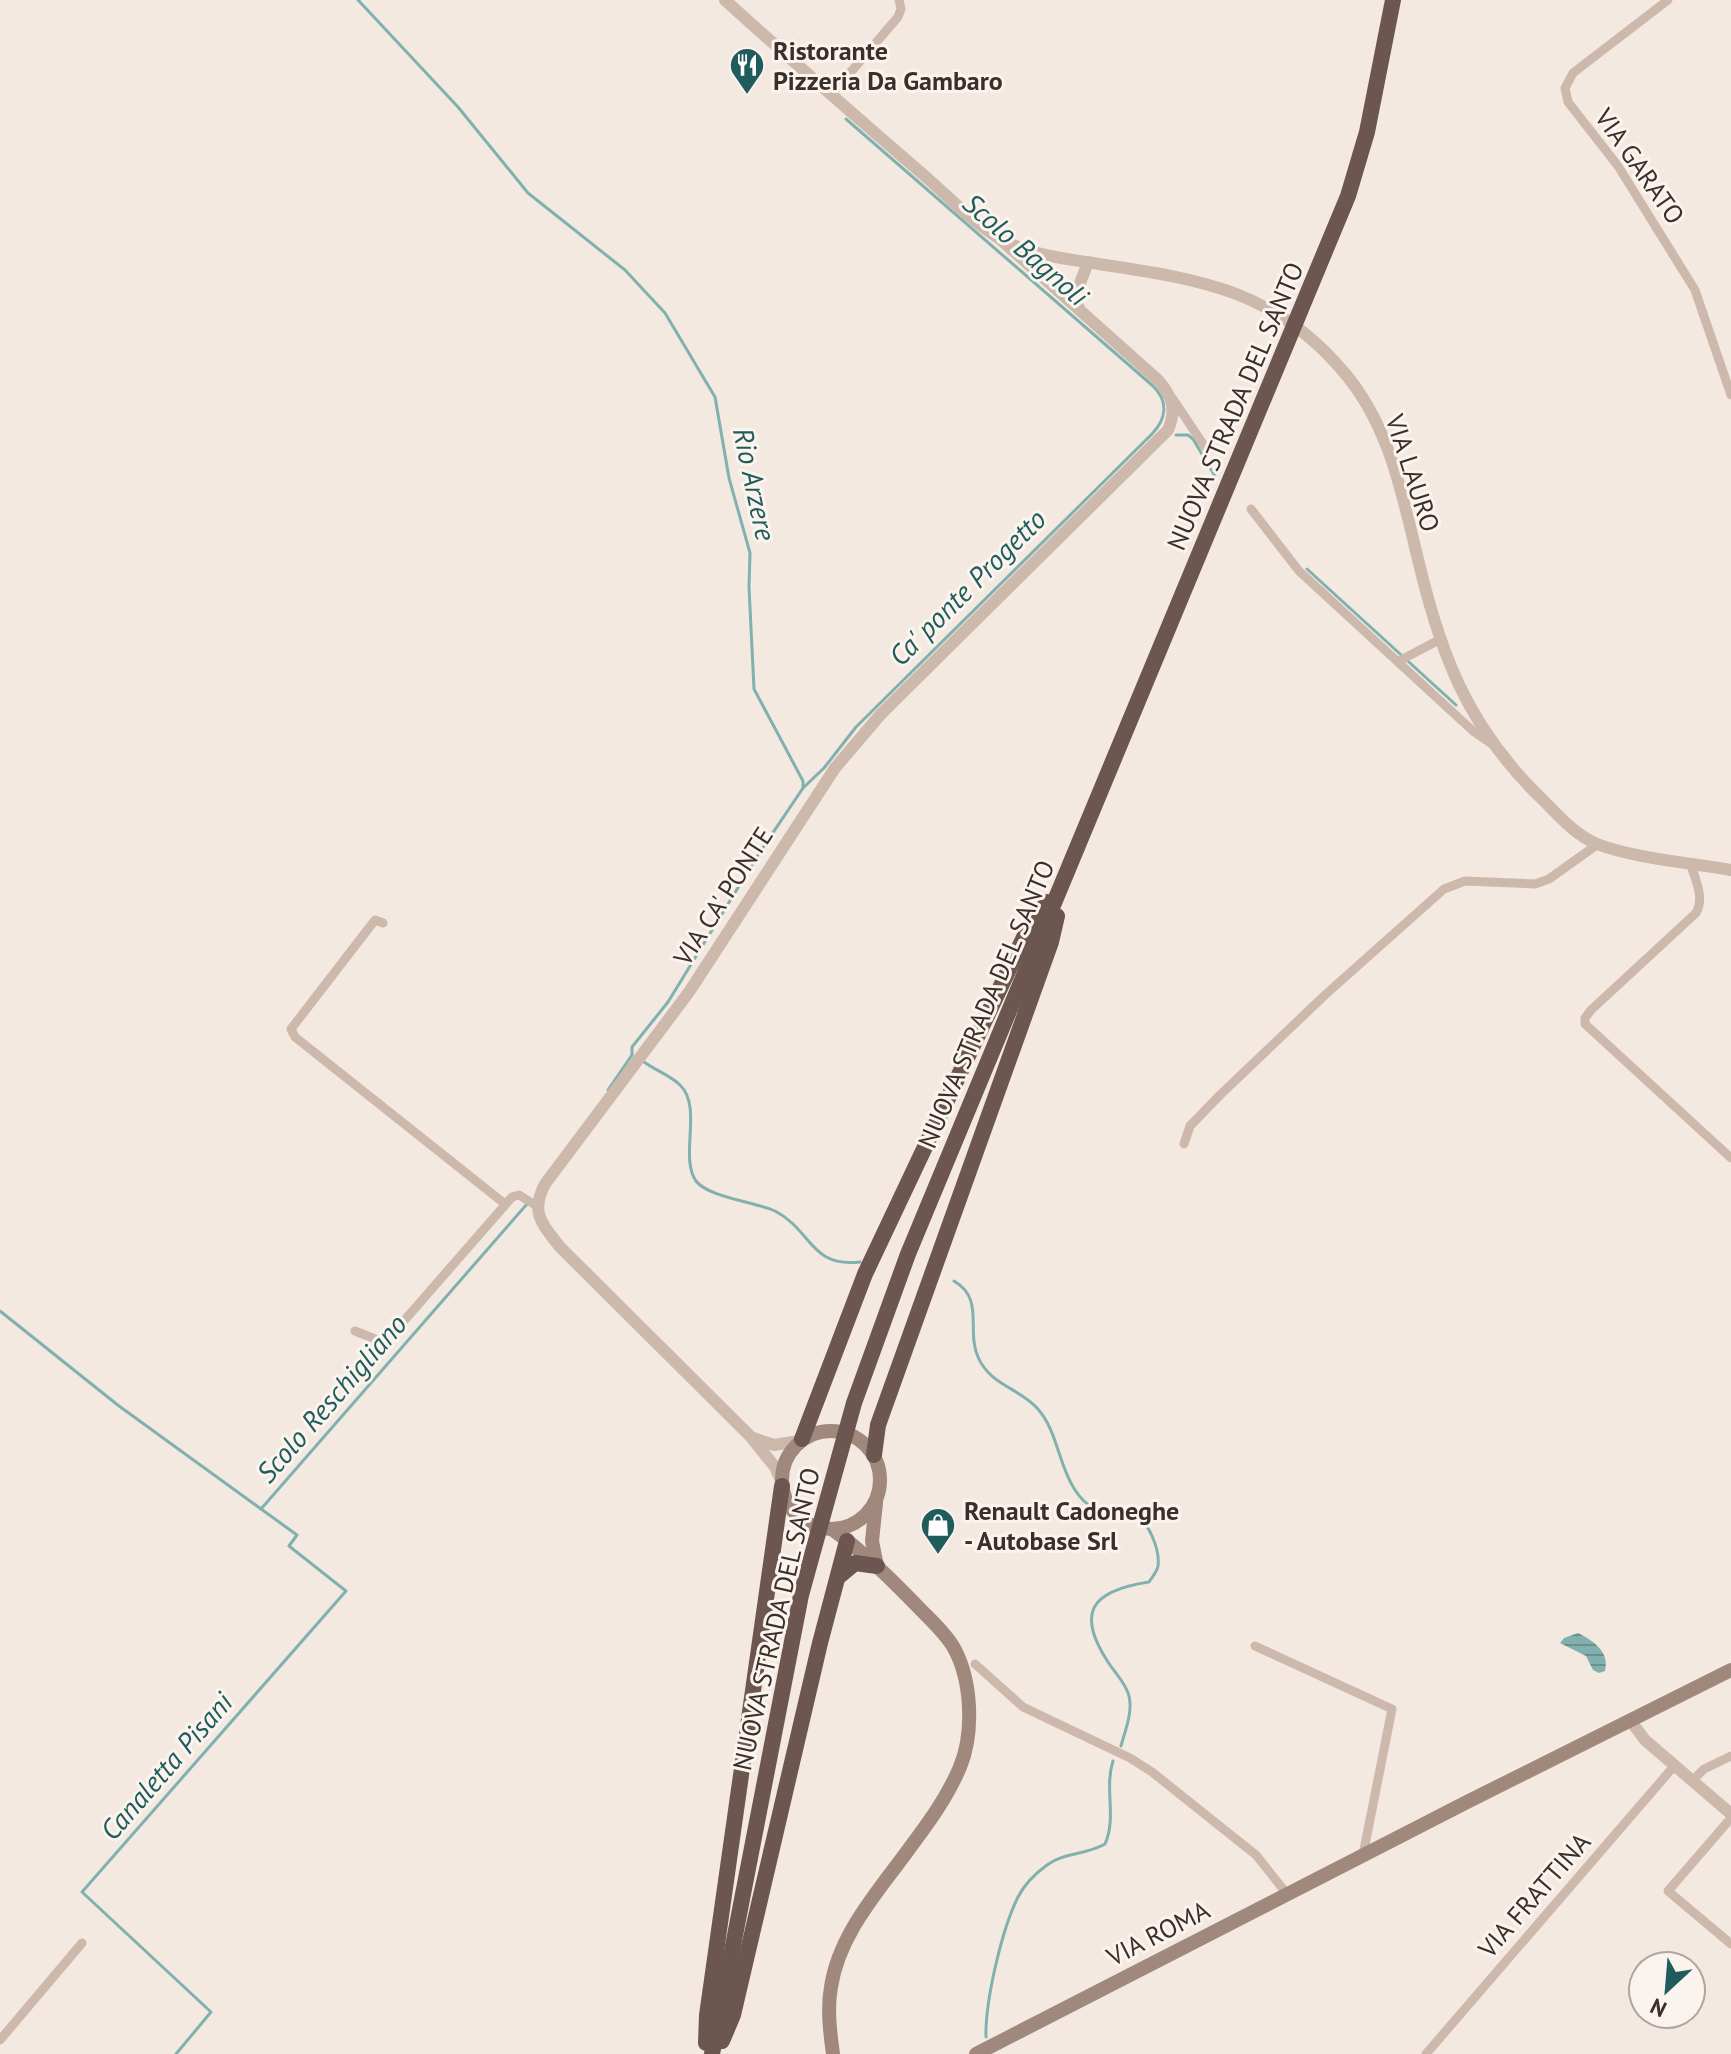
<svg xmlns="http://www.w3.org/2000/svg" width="1731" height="2054" font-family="'PT Sans',sans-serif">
<defs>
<pattern id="water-rules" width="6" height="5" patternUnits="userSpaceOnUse" patternTransform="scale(2)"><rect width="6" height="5" fill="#80b1af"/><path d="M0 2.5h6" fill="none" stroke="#6a908f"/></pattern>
</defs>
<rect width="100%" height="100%" fill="#f3e9e1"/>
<path fill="url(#water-rules)" d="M1578,1633C1594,1641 1610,1652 1605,1671L1599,1673L1593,1670L1586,1656L1560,1643L1564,1638Z"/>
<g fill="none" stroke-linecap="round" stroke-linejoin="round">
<g stroke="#80b1af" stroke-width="3">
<path d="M358,0L458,107L528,193L625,270L665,313L715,397L729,478L750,553L749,587L754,689L803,781V788L758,855L668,1002L632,1047V1055L608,1090"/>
<path d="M1176,435H1188L1193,439L1215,476"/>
<path d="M1307,569L1456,705"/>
<path d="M803,788L824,768L856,727L1152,434C1166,419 1169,402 1153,386L846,119"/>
<path d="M644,1062C655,1070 671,1076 680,1085C703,1107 679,1157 696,1181C708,1197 755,1202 775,1211C812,1230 810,1268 860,1262"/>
<path d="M954,1281C985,1299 966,1330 978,1357C990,1385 1019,1388 1037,1408C1058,1431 1058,1465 1075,1490C1097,1523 1109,1501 1133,1513C1149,1521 1160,1550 1158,1566C1157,1572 1152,1577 1149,1582C1090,1591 1075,1613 1110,1665C1117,1675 1126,1684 1129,1696C1133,1712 1125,1731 1121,1746"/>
<path d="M0,1311L119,1406L297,1535L289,1546L346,1591L82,1892L211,2012L176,2054"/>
<path d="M261,1509L527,1204"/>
<path d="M986,2037C985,2001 1002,1929 1018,1897C1024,1885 1036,1873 1047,1865C1065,1852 1086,1855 1105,1844C1117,1817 1104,1789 1113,1761"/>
</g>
<g stroke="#ccb9ac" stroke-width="9">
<path d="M1668,0L1573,73L1565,88L1568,102L1618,166L1695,290L1731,395"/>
<path d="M831,95L898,17L901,9L899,0"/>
<path d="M1173,399L1205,447"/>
<path d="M1251,509L1299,571L1473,731L1492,744"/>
<path d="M1399,661L1439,640"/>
<path d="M1690,863C1695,878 1705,898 1696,913L1591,1010L1585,1018V1024L1731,1158"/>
<path d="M383,923L375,920L291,1029L295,1037L505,1204"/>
<path d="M1184,1144L1190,1126L1220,1095L1325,995L1444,889L1465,881L1535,884L1549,879L1598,844"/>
<path d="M355,1331L380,1341L389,1338L512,1197L519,1195L537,1206"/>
<path d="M1255,1646L1392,1709L1363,1855"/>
<path d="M975,1664L1023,1707L1130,1758L1152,1772L1256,1855L1287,1894"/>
<path d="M1693,1780L1704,1769L1731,1756"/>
<path d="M1731,1818L1668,1891L1731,1944"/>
<path d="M0,2040L82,1943"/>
<path d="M1426,2054L1675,1765"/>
</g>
<g stroke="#ccb9ac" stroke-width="12">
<path d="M725,0C789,58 854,115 919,171C943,191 975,225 1002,240C1031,255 1066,259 1099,264C1197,279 1273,289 1342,370C1386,420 1400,484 1415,547C1439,649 1464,724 1542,799C1559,816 1575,835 1597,844C1633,858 1692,863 1731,870"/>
<path d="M1079,309L1075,297L1088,262"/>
<path d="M753,1438L774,1445L799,1441"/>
<path d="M781,1481L775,1467L750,1436L560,1247C542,1224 530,1213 545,1184L689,992L835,768L881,714L1168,430C1177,409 1172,396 1158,380L1000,239"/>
<path d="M1630,1720L1645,1740L1731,1814"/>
</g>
<g stroke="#a0887d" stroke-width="14">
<circle cx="831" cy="1480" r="49"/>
<path d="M876,1503L872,1541L877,1566"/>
<path d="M832,1529C865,1553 894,1582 922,1611C934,1623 946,1634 954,1648C972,1681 974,1733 960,1767C945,1803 920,1834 897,1865C870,1901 838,1940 831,1987C827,2009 830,2032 833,2054"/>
<path d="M976,2054L1467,1802L1731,1670"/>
</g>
<g stroke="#6c564f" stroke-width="16">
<path d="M802,1439L865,1274L1027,931L1047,902"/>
<path d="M874,1455L878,1425L1051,942L1057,916"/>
<path d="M838,1577L855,1563L877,1566"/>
<path d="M722,2041L733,2015L820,1643L847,1541"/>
<path d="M706,2043L707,2015L782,1486"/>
<path d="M712,2054L801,1595L854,1403L908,1254L1348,196L1367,132L1393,0"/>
</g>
</g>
<defs>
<g id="restaurant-pin" transform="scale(1.8)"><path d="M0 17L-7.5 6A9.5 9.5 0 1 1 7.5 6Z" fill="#205c5c" stroke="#fbf4ee"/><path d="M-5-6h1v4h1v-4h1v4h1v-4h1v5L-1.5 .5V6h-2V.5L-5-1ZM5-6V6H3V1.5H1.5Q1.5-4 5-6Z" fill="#fff"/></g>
<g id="shop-pin" transform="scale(1.8)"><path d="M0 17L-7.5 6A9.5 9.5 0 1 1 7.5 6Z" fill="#205c5c" stroke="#fbf4ee"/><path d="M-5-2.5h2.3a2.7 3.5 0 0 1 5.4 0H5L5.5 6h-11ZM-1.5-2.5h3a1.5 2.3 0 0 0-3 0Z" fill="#fff"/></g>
</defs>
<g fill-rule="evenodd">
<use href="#restaurant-pin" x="747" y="65"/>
<use href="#shop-pin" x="938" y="1525"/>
</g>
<g text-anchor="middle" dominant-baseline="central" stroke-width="6" stroke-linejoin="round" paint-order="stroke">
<g font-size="26" font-weight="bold" fill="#3a2f2b" stroke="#fbf4ee" text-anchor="start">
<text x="773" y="50">Ristorante<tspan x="773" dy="30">Pizzeria Da Gambaro</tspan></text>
<text x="964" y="1510">Renault Cadoneghe<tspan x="964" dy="30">- Autobase Srl</tspan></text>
</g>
<g font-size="26" fill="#3a2f2b" stroke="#fbf4ee">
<text transform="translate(1640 166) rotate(55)">VIA GARATO</text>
<text transform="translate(1235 406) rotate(-67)">NUOVA STRADA DEL SANTO</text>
<text transform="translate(1413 473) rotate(72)">VIA LAURO</text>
<text transform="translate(723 896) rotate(-57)">VIA CA' PONTE</text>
<text transform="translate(986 1004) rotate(-67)">NUOVA STRADA DEL SANTO</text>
<text transform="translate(776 1619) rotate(-77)">NUOVA STRADA DEL SANTO</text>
<text transform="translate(1534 1895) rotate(-49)">VIA FRATTINA</text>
<text transform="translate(1158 1933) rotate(-27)">VIA ROMA</text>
</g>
<g font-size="28" font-style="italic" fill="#205c5c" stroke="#fbf4ee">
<text transform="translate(1026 249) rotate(41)">Scolo Bagnoli</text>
<text transform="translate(755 484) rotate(78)">Rio Arzere</text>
<text transform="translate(967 587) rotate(-45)">Ca' ponte Progetto</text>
<text transform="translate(331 1398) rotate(-49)">Scolo Reschigliano</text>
<text transform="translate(166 1766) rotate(-49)">Canaletta Pisani</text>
</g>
</g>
<g transform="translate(1667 1990) rotate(206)"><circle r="38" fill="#fbf4ee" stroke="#aea5a0" stroke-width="2"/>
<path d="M0-6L14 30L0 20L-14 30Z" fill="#205c5c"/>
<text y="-12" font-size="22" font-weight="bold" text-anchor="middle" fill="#3a2f2b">N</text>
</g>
</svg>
